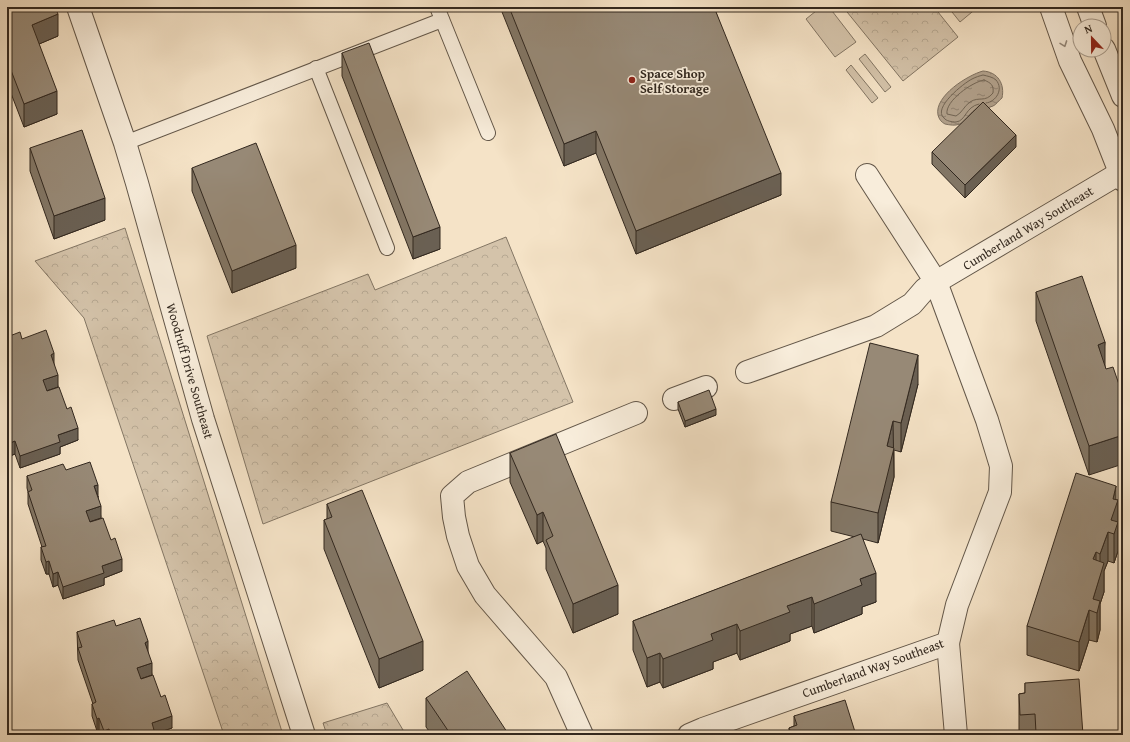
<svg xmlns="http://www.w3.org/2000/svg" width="1130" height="742" font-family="'Gentium Book Plus',serif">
<defs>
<pattern id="forest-crowns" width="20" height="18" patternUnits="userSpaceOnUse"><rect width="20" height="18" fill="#d4c3aa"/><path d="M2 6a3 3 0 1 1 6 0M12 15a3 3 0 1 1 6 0" fill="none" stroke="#b6a892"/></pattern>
<pattern id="water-ripples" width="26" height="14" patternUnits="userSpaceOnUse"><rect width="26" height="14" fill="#b3a38e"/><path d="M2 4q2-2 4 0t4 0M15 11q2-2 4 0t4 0" fill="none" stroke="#928573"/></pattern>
</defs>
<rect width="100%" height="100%" fill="#f5e3c7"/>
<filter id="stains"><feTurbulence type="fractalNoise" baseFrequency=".005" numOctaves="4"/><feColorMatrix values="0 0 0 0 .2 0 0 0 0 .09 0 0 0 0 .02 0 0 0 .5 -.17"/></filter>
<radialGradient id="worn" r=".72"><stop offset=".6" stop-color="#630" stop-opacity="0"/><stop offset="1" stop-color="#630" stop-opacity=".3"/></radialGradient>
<g fill="url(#forest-crowns)" stroke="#837664">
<path d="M843,7H934L958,37L903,81Z"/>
<path d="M125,228L283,735H224L84,318L35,261Z"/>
<path d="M506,237L573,402L263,524L207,336L368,274L375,290Z"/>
<path d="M387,703L406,735H327L323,723Z"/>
</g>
<g fill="#d4c3aa" stroke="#837664">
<path d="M821,7H829L856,42L835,57L806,19Z"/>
<path d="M948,7H978L960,22Z"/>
<path d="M865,54L891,87L885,92L859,59Z"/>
<path d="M851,65L878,98L872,103L846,70Z"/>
</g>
<path fill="url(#water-ripples)" stroke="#7f7262" d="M983,71C998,72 1005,84 1002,98C999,100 996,105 993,106C988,109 980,107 975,110C969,113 967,122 960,124C955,126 950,125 945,124C941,122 939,119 938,115C934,96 968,75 983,71Z"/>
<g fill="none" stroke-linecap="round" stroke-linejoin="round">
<g stroke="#726656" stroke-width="1">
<path d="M984,80C991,83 994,85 993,93C985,103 979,96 970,102C964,106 962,113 956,116L947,114C945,101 972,82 984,80Z"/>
<path d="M979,104C965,107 966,121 956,122C952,122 946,121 944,118C932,108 964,83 972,79C976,77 979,76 983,75C987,76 993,77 996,80C1004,89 996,102 986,103"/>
</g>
<g stroke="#635749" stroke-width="16">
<g id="service">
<path d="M437,7L488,133"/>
<path d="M316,68L387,248"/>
<path d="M125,143L442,20"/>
</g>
</g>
<g stroke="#635749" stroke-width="24">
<g id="minor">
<path d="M78,7L125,143L137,183L203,419L304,735"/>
<path d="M1051,7L1070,61L1103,129L1123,180"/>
<path d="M1088,7L1095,26"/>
<path d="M1104,49L1123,96"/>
<path d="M747,372L876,326L912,304L925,289L936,282L1120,173"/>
<path d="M674,399L706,387"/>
<path d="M948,643L956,735"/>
<path d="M582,735L556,677L485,595L468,566L458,536L454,517L452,496L468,482L636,413"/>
<path d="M689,735L703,729L948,643L957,605L1000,492L1001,466L987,420L936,282L867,175"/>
</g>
</g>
<use href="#service" stroke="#f8eddb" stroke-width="14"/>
<use href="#minor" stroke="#f8eddb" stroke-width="22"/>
</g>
<g fill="#827665" stroke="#32281f">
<path d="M7,7L58,36L39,44L57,114L24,127L7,83Z"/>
<path d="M500,7H714L781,195L636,254L596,153L564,166Z"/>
<path d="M342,53L440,249L413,259L342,76Z"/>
<path d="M1016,147L965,198L932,164V152Z"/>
<path d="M30,148L105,220L54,239L30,171Z"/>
<path d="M192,168L296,268L232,293L192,191Z"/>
<path d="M1036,292L1105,342L1089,475L1036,321Z"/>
<path d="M7,337L22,339L54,364L58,387L46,391L67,409L78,440L60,447V454L20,468L15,454L10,456L7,448Z"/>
<path d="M918,384L901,452L894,450V477L878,543L863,539L876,602L862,607V614L814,633L812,626L790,634V641L740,660L737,653L713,662V669L663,688L660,682L647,687L633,650V621L855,537L831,531V502Z"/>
<path d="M678,402L716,415L685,427L678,409Z"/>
<path d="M510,453L618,614L573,633L546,569V548L543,541L537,544L510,482Z"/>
<path d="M66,470L98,496L101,518L90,522L122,571L104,578V585L63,599L58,585L53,587L49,574H46L41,560V547H42L28,504V492L27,488V476Z"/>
<path d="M1116,500H1118V551L1114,563L1108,561L1104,571V592L1100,604V630L1097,642L1089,640L1079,671L1027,655V626Z"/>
<path d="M327,504L423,670L379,688L324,549V520L327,519Z"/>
<path d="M116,626L148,652L152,675L141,679L161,697L172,728L154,734V735H101L99,730L97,731L92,716V704H93L78,660L77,632Z"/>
<path d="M1025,683L1083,735H1019V694L1025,693Z"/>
<path d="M426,698L509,735H432L426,727Z"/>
<path d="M794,716L856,735H789V728L794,726Z"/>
</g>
<g fill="#6a6053" stroke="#32281f">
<path d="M58,14V36L32,47V25Z"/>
<path d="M57,91V114L24,127V104Z"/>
<path d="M596,131V153L564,166V144Z"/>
<path d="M1016,135V147L965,198V185Z"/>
<path d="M781,173V195L636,254V231Z"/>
<path d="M105,198V220L54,239V216Z"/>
<path d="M440,227V249L413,259V237Z"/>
<path d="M296,245V268L232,293V271Z"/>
<path d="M1105,342V371L1098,345Z"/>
<path d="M54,353V366L51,355Z"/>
<path d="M918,355V384L901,452V423Z"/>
<path d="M58,375V387L43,392V380Z"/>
<path d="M716,409V415L685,427V421Z"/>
<path d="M893,421L894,477L878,543V513L887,446Z"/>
<path d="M78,428V440L60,447V454L20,468V456L58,435Z"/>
<path d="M1123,435V464L1089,475V446Z"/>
<path d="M15,441V454L10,456V443Z"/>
<path d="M98,485V497L94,486Z"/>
<path d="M1116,486V504L1118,500V551L1114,563V534L1111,520L1113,499Z"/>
<path d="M101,506V518L86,523V511Z"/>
<path d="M543,512V541L537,544V515Z"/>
<path d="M1108,532V561L1104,571V592L1100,604V630L1097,642V613L1093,599L1100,575V554Z"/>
<path d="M1096,552V582L1093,559Z"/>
<path d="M122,559V571L104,578V585L63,599V587L102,566Z"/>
<path d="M49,561V574H46V562Z"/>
<path d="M58,572V585L53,587V574Z"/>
<path d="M876,573V602L862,607V614L814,633V604L860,579Z"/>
<path d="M618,585V614L573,633V604Z"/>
<path d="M812,597V626L790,634V641L740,660V631L787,606Z"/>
<path d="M1089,610V640L1079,671V642Z"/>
<path d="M737,624V653L713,662V669L663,688V659L711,634Z"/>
<path d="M148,641V654L145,643Z"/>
<path d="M423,641V670L379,688V659Z"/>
<path d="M660,653V682L647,687V658Z"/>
<path d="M152,663V675L137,680V668Z"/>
<path d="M172,716V728L154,734V735H138L152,723Z"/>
<path d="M99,718V730L97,731V719Z"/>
<path d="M109,729V735H104V731Z"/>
</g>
<g fill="#978976" stroke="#32281f">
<path d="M7,7H55L58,14L32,25L57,91L24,104L7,60Z"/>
<path d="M509,7H714L781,173L636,231L596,131L564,144Z"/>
<path d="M369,43L440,227L413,237L342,53Z"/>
<path d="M983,102L1016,135L965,185L932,152Z"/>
<path d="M82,130L105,198L54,216L30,148Z"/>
<path d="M256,143L296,245L232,271L192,168Z"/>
<path d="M1082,276L1105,342L1098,345L1106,369L1113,367L1123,396V435L1089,446L1036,292Z"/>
<path d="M46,330L54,353L51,355L58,375L43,380L47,391L59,387L67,409L71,407L78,428L58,435L60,442L20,456L15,441L10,443L7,435V337L20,332L22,339Z"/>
<path d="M870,343L918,355L901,423L893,421L887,446L894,448L878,513L831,502Z"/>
<path d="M709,390L716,409L685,421L678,402Z"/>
<path d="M556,434L618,585L573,604L546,540L553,536L543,512L537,515L510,453Z"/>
<path d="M90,462L98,485L94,486L101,506L86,511L90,522L103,518L111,540L115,538L122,559L102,566L104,573L63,587L58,572L53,574L49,561L46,562L41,547L46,546L28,492L32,490L27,476L63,464L66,470Z"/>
<path d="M1076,473L1116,486L1113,499L1118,500L1111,520L1118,522L1114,534L1108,532L1100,554L1096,552L1093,559L1104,563L1093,599L1100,601L1097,613L1089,610L1079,642L1027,626Z"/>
<path d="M362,490L423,641L379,659L324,520L332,517L327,504Z"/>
<path d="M861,534L876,573L860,579L862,585L814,604L812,597L787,606L790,612L740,631L737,624L711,634L713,640L663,659L660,653L647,658L633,621Z"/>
<path d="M140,618L148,641L145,643L152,663L137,668L141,679L153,675L161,697L165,695L172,716L152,723L154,730L138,735H111L109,729L104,731L99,718L97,719L92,704L96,702L78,648L82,647L77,632L114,620L116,626Z"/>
<path d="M467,671L509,735H451L426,698Z"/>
<path d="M1079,679L1083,735H1020L1036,733L1035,714L1020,715L1019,694L1025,693V683Z"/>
<path d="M845,700L856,735H792L789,728L797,725L794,716Z"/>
</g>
<defs><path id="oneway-chevron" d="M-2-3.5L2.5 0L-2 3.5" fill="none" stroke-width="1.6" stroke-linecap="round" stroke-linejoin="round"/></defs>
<use stroke="#958a7d" href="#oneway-chevron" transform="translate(1064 44) rotate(70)"/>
<circle fill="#8f2418" stroke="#f8eddb" stroke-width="1.5" cx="632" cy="80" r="4"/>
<g text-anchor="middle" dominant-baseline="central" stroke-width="3.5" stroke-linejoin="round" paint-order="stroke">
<g font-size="13" font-weight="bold" fill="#32281f" stroke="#f8eddb" text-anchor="start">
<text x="640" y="73">Space Shop<tspan x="640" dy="15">Self Storage</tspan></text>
</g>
<g font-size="13" fill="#32281f" stroke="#f8eddb">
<text transform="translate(1028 228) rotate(-31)">Cumberland Way Southeast</text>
<text transform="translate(190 371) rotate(74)">Woodruff Drive Southeast</text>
<text transform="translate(873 668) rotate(-20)">Cumberland Way Southeast</text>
</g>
</g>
<rect width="1130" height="742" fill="none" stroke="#f5e3c7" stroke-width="24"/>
<rect x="8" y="8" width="1114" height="726" fill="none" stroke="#32281f" stroke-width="2"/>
<rect x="12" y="12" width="1106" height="718" fill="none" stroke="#32281f"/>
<g transform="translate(1092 38) rotate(338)"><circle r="19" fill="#f8eddb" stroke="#a99e90"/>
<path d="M0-3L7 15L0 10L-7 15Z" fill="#8f2418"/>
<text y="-6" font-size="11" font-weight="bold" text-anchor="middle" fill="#32281f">N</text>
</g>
<rect width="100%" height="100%" filter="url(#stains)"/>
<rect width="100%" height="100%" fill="url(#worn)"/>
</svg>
